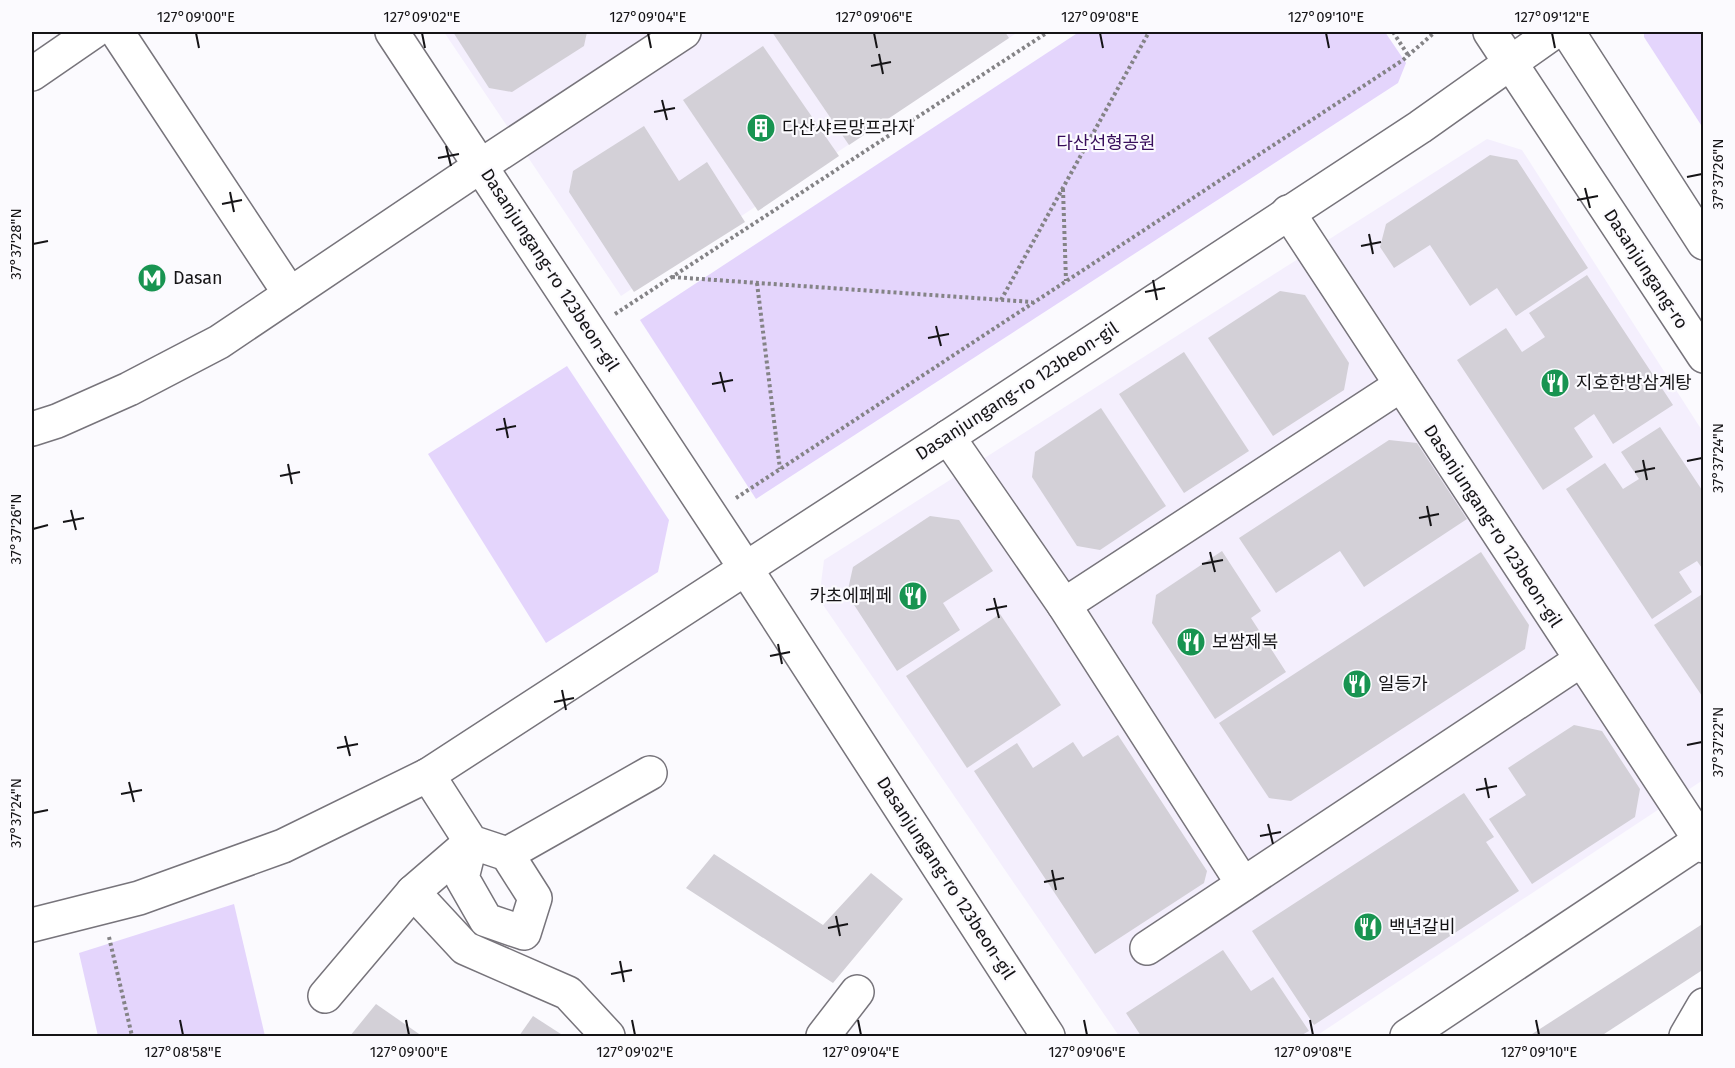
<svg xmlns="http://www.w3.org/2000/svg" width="1735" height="1068" font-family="'Fira Sans','Noto Sans KR',sans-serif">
<rect width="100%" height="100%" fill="#fbfafe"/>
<g fill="#f4effd">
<path d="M444,32H1018L621,296Z"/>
<path d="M1487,139L1522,150L1703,432V780L1316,1036H1119L819,599L824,560Z"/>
</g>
<g fill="#e4d5fc">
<path d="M1079,32H1385L1406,63L1398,83L756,499L640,320Z"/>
<path d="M1644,32H1703V128L1644,37Z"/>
<path d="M567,366L669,520L658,572L546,643L428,454Z"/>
<path d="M234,904L265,1036H98L79,953Z"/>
</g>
<g fill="#d3d0d7">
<path d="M453,32H587L584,46L512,92L489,88Z"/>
<path d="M772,32H1005L1009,38L849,145Z"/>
<path d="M763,46L839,156L758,211L683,100Z"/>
<path d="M644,126L679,181L707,162L745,222L634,292L569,192L573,171Z"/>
<path d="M1490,155L1517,160L1588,268L1516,316L1497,288L1470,306L1430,245L1394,268L1380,247L1386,224Z"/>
<path d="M1587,275L1673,405L1613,444L1594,414L1574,428L1593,457L1543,490L1457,360L1506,328L1522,352L1545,337L1529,313Z"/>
<path d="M1280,291L1305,295L1349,363L1344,390L1273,436L1208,338Z"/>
<path d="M1184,352L1249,451L1184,493L1119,394Z"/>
<path d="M1101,408L1166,506L1100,550L1077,546L1032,477L1035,452Z"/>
<path d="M1660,427L1704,493V571L1697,561L1679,572L1692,592L1652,619L1566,489L1605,463L1623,489L1639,479L1621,452Z"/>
<path d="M1389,440L1417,443L1467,519L1364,587L1340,551L1276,593L1239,538Z"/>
<path d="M930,516L959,520L993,571L943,603L960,630L897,671L847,594L853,567Z"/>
<path d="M1222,551L1261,611L1251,618L1286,672L1215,719L1152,623L1156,595Z"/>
<path d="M1481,552L1529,625L1525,649L1291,801L1269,798L1219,723Z"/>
<path d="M1704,593V699L1654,625Z"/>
<path d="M1000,614L1061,705L967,768L906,676Z"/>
<path d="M1574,725L1602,731L1640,789L1635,817L1532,884L1489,819L1526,795L1508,768Z"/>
<path d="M1118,735L1207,871L1204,883L1095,954L974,771L1017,743L1033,768L1073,742L1083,757Z"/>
<path d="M1464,793L1494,837L1486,842L1519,891L1314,1025L1252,931Z"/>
<path d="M714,854L823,925L871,873L903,899L833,983L686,888Z"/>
<path d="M1704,923V969L1601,1036H1529Z"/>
<path d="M1223,950L1251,991L1273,977L1309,1031L1300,1036H1141L1126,1013Z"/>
<path d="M376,1004L422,1036H350Z"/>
<path d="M533,1016L564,1036H519Z"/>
</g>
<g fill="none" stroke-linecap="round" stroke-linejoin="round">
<g stroke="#77747b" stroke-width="36">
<g id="minor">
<path d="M117,32L290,294"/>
<path d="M392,32L746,569L1048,1036"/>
<path d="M1490,32L1704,356"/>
<path d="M1568,32L1704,243"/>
<path d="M32,74L93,32"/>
<path d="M1288,212L1704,846"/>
<path d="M32,429L57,421L129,389L219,342L482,165L684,32"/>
<path d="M948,437L1064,605L1243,884"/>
<path d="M1064,605L1401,385"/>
<path d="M428,775L471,842L507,854L535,898L524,933L486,920L462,878L471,842"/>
<path d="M471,842L413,892L465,948L568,993L608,1036"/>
<path d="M507,854L650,773"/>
<path d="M32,925L139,898L283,846L428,775L948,437L1420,127L1554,32"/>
<path d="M1147,948L1581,660"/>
<path d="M325,996L413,892"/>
<path d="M823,1036L857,992"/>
<path d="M1407,1036L1704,838"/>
<path d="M1686,1036L1704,1005"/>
</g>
</g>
<g stroke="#848386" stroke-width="4" stroke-dasharray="3 3" stroke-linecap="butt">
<path d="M1393,32L1408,55"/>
<path d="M1063,189L1066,281"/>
<path d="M672,277L1032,302"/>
<path d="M757,283L780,469"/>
<path d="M1001,300L1149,32"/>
<path d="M615,314L1048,32"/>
<path d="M736,498L1403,60L1435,32"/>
<path d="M109,937L132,1036"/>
</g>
<use href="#minor" stroke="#fff" stroke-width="33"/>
</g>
<path fill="none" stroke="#151416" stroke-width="2" d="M196,33L199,48M422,33L425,48M648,33L651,48M874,33L877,48M1100,33L1103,48M1326,33L1329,48M1552,33L1555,48M879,54L883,74M871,66L891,62M662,100L667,120M654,112L675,108M446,146L451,166M438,158L459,154M1687,177L1702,174M1585,188L1590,208M230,192L234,212M1577,200L1598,196M222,204L242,200M1369,234L1373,254M33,244L48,241M1361,246L1381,242M1153,280L1157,300M1145,292L1165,288M936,326L941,346M928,338L949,334M720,372L725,392M712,384L733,380M504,418L508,438M496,430L516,426M1643,460L1647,480M1687,461L1702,458M288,464L292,484M1635,472L1655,468M280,476L300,472M1427,506L1431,526M71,510L76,530M1419,518L1439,514M63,522L84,518M33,529L48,525M1210,552L1215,572M1202,564L1223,560M994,598L999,618M986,610L1007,606M778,644L782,664M770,656L790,652M562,690L566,710M554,702L574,698M345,736L350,756M1687,745L1702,742M337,748L358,744M1485,778L1489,798M129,782L134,802M1476,790L1497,786M121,794L142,790M33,813L48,810M1268,824L1273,844M1260,836L1281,832M1052,870L1056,890M1044,882L1064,878M836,916L840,936M828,928L848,924M620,961L624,982M611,974L632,970M180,1020L183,1035M406,1020L409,1035M632,1020L635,1035M858,1020L861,1035M1084,1020L1087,1035M1310,1020L1313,1035M1536,1020L1539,1035"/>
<defs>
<g id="building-disc" transform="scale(1.5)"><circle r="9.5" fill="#189451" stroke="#fbfafe"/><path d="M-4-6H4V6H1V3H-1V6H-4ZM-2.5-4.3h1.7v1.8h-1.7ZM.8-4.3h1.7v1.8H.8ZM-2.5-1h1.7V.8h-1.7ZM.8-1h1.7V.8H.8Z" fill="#fff"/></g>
<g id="metro-disc" transform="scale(1.5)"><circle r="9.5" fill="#189451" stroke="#fbfafe"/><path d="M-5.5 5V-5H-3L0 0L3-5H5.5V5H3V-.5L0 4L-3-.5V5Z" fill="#fff"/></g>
<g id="restaurant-disc" transform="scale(1.5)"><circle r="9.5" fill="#189451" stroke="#fbfafe"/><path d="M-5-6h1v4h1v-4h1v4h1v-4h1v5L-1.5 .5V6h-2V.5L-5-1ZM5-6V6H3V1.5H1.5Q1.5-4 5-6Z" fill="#fff"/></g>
</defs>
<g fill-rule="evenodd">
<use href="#building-disc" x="761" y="128"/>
<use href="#metro-disc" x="152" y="278"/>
<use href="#restaurant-disc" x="1555" y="383"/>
<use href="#restaurant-disc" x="913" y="596"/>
<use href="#restaurant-disc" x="1191" y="642"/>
<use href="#restaurant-disc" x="1357" y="684"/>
<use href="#restaurant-disc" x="1368" y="927"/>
</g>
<g text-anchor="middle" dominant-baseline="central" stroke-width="4.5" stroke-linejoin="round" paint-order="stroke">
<g font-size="18" fill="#151416" stroke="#fbfafe" text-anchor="start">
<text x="782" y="128">다산샤르망프라자</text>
<text x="173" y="278">Dasan</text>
<text x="1576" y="383">지호한방삼계탕</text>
<text x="892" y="596" text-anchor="end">카초에페페</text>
<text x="1212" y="642">보쌈제복</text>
<text x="1378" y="684">일등가</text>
<text x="1389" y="927">백년갈비</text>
</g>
<g font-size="18" fill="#380e5c" stroke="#fbfafe">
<text x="1106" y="143">다산선형공원</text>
</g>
<g font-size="18" fill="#151416" stroke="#fbfafe">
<text transform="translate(1646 269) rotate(57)">Dasanjungang-ro</text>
<text transform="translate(550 270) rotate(57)">Dasanjungang-ro 123beon-gil</text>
<text transform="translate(1017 391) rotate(-33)">Dasanjungang-ro 123beon-gil</text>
<text transform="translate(1493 526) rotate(57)">Dasanjungang-ro 123beon-gil</text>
<text transform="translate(946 878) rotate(57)">Dasanjungang-ro 123beon-gil</text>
</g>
</g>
<rect width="1735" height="1068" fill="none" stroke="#fbfafe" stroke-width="66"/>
<rect x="33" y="33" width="1669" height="1002" fill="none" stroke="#151416" stroke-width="2"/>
<g font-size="15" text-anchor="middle" fill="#151416">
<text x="196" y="22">127°09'00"E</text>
<text x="422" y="22">127°09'02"E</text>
<text x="648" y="22">127°09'04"E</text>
<text x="874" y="22">127°09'06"E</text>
<text x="1100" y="22">127°09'08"E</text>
<text x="1326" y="22">127°09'10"E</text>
<text x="1552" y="22">127°09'12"E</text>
<text transform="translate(1718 174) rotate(-90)" y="5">37°37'26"N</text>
<text transform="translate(16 244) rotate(-90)" y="5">37°37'28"N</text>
<text transform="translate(1718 458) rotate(-90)" y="5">37°37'24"N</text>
<text transform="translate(16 529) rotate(-90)" y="5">37°37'26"N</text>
<text transform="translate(1718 742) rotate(-90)" y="5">37°37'22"N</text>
<text transform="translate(16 813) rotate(-90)" y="5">37°37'24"N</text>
<text x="183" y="1057">127°08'58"E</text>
<text x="409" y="1057">127°09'00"E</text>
<text x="635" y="1057">127°09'02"E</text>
<text x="861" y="1057">127°09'04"E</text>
<text x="1087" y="1057">127°09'06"E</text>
<text x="1313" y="1057">127°09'08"E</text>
<text x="1539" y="1057">127°09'10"E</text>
</g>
</svg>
